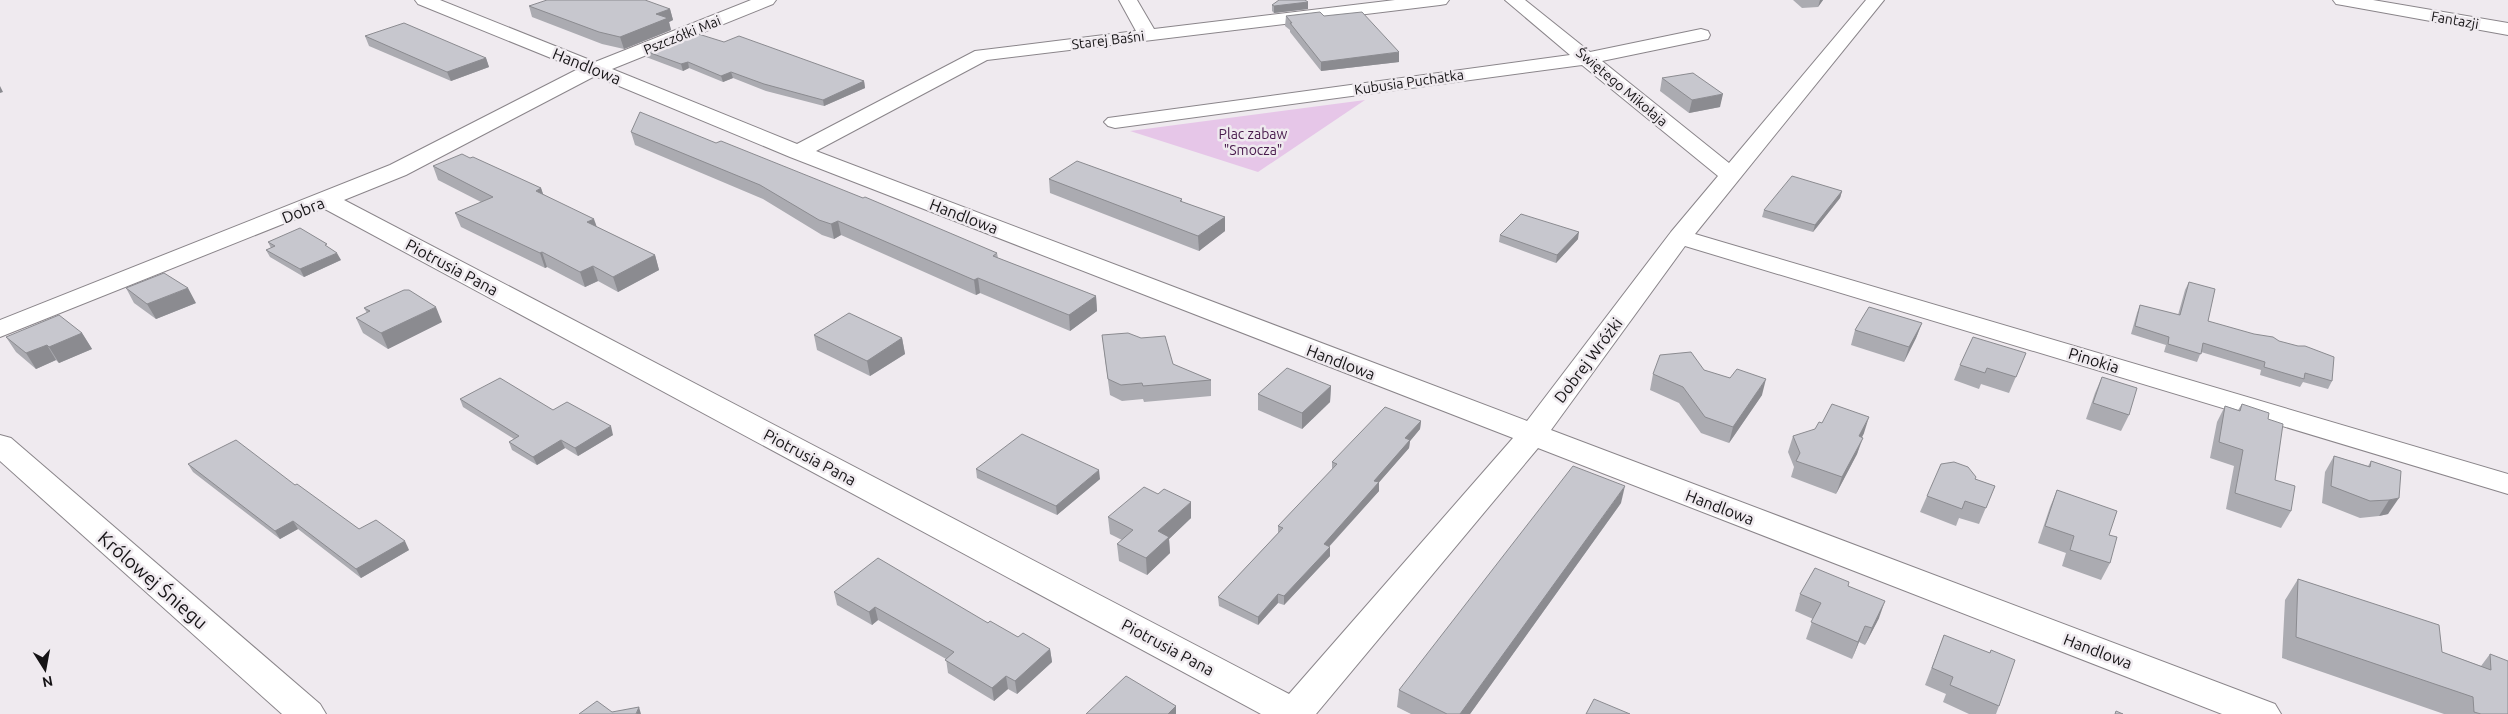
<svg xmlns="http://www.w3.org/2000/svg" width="2508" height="714" font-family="Ubuntu,sans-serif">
<rect width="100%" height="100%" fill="#efeaef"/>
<path fill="#e6c6e8" d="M1365,100L1258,172L1130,131Z"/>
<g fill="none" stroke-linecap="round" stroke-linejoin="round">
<g stroke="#8a858a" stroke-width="2">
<g id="minor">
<path d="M415,0H440L595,62L751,0H776L773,4L612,69L797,144L975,51L1136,31L1119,0H1137L1154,29L1395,0H1449L1446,4L1440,5L987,60L816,151L1527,421L1671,232L1718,176L1582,65L1115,128L1108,126L1104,122L1108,118L1570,55L1505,0H1525L1590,52L1701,29L1708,31L1710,35L1708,39L1602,61L1729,163L1866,0H1884L1695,234L2508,474V494L1685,246L1551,430L2275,704L2281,714H2222L1538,448L1316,714H1261L323,208L0,337V320L390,165L578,69L418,4ZM595,76L790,157L1513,438L1289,694L344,200L406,175Z"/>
<path d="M2333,0H2373L2508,23V35L2342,5L2336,4Z"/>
<path d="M0,435L11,438L320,704L326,714H282L0,461Z"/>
</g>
</g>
<use href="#minor" fill="#fff" fill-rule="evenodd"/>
</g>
<g fill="#ababb1">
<path d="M1793,0H1823L1818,7L1802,8Z"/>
<path d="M1308,2V9L1274,13L1272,11V5Z"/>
<path d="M529,6L670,9L673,20L669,22L671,30L624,49L602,44L532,17Z"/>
<path d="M1286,16H1324L1399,62L1321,71L1290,32V30L1285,26Z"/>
<path d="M365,36L486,58L489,67L451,81L369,46Z"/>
<path d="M724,42L864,81L865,88L824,106L766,91L733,78L723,82L689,68L683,71L646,57L645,51Z"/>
<path d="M1662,78L1720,107L1689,113L1660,91Z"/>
<path d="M631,132L716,143L997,253L998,258L1096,296L1097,311L1070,331L980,293L976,295L841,235L834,239L822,235L763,199L635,145Z"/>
<path d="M470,158L541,188L543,194L597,227L655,255L659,270L618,292L598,281L585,287L547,267L545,268L461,227L455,213L481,202L438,180L433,166Z"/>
<path d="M1049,179L1182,199V202L1225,217V231L1199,251L1050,193Z"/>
<path d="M1842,191L1840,198L1813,232L1762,217L1764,210Z"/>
<path d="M1500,235L1578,239L1556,263L1499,242Z"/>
<path d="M268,242L341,260L304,277L270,257L266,250L271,248Z"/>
<path d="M2189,282L2208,321L2332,381L2328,389L2303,382L2300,387L2260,375L2261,370L2201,352L2197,362L2164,352L2166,345L2131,334L2137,313L2140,305L2178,315L2185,290Z"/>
<path d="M126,288L196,303L156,319L134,303Z"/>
<path d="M364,308L442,322L388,349L363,333L356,318L367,313Z"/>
<path d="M1922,323L1916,338L1904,362L1851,345L1855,330Z"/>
<path d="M82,333L92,349L59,363L56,360L36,369L16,352L6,337Z"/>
<path d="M814,335L902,338L905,354L870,376L817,350Z"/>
<path d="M1102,335L1211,380V396L1144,402L1143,399L1122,401L1110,395L1104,351Z"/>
<path d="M2026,353L2009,393L1981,384L1979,389L1954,380L1960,365Z"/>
<path d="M1704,370L1762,395L1729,443L1701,433L1679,403L1650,390L1653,374Z"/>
<path d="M2102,377L2129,415L2121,431L2086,419L2095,393Z"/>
<path d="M1331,386L1330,402L1302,429L1258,410V394Z"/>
<path d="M460,399L553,410L613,435L578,456L565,448L537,465L512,450L509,442L514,439L463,407Z"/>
<path d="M2242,404L2268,419L2275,480L2291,511L2281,528L2226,509L2234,466L2210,458L2217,422L2225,406L2238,410Z"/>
<path d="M1421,421L1420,429L1410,441L1409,448L1379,482V491L1329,547H1330V556L1284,605L1278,603L1258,625L1219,606L1218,597L1278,533V526L1332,470V462Z"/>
<path d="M1864,433L1862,437L1857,454L1836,494L1791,477L1794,467L1788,452L1793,436Z"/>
<path d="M2334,456L2368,466L2371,461L2401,471L2388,514L2379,516L2360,518L2322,503L2325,472Z"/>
<path d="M188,464L295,485L359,529L409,550L361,578L298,529L280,539L193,472Z"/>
<path d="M976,469L1100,479L1057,515L977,478Z"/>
<path d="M1975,479L1995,486L1979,524L1959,518L1956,526L1920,512L1927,496Z"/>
<path d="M2057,490L2109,535L2110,563L2101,580L2062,566L2066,553L2038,543L2050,507Z"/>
<path d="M1621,503L1470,714H1411L1397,707L1399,690Z"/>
<path d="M1108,517L1191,518L1169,539L1170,553L1147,575L1119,561L1117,544L1122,540L1110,534Z"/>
<path d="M2298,579L2442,652L2481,666L2490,654L2508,714H2444L2282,658L2285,600Z"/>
<path d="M1848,586L1879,618L1865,645L1859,642L1852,659L1806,639L1813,619L1795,611L1800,594Z"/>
<path d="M834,592L988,623L1018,637L1050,649L1052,662L1017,694L1008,689L994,701L948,673L946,659L878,620L872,625L837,605Z"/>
<path d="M1944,635L1999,706L1996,714H1969L1943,702L1946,694L1925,685Z"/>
</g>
<g fill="#8b8b90">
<path d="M1820,0H1823L1818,7Z"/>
<path d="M1308,2V9L1274,13V6Z"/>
<path d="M670,9L673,20L669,22L671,30L624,49L620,37L656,14Z"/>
<path d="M1399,52V62L1321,71V62Z"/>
<path d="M486,58L489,67L451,81L447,72Z"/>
<path d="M688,62L689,68L683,71L681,64Z"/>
<path d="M731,72L733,78L723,82L721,76Z"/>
<path d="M864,81L865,88L824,106L823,100Z"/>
<path d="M0,86L3,92L0,93Z"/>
<path d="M1723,94L1720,107L1689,113L1692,100Z"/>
<path d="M541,188L546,203L536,191Z"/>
<path d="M1842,191L1840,198L1813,232L1815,225Z"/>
<path d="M1225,217V231L1199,251L1198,236Z"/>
<path d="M594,219L599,233L587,222Z"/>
<path d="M838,221L841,235L834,239L831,224Z"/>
<path d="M1579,232L1578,239L1556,263L1557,255Z"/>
<path d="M542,252L547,267L545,268L540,253Z"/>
<path d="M337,253L341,260L304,277L300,269Z"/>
<path d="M655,255L659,270L618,292L613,277Z"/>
<path d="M593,266L598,281L585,287L580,272Z"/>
<path d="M978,278L980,293L976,295L974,280Z"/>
<path d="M188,288L196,303L156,319L147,304Z"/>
<path d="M1096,296L1097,311L1070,331L1069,315Z"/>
<path d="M436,307L442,322L388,349L381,333Z"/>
<path d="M1922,323L1916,338L1904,362L1909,347Z"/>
<path d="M82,333L92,349L59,363L49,347Z"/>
<path d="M902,338L905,354L870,376L867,361Z"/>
<path d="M47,345L56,360L36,369L26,353Z"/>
<path d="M1766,379L1762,395L1729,443L1733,427Z"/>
<path d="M1331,386L1330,402L1302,429V413Z"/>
<path d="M1869,417L1864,433L1854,452L1859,436Z"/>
<path d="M1421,421L1420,429L1410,441L1409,448L1375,487L1379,482V491L1323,553L1324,544L1374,481L1405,438Z"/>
<path d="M611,426L613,435L578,456L575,448Z"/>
<path d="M1863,438L1857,454L1836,494L1842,477Z"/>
<path d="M561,440L565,448L537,465L533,457Z"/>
<path d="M1099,470L1100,479L1057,515L1056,506Z"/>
<path d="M1625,486L1621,503L1470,714H1460Z"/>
<path d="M2399,498L2388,514L2379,516L2389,500Z"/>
<path d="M1191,502V518L1169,539L1170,553L1147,575L1146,558L1158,531Z"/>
<path d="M293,521L298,529L280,539L275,531Z"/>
<path d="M405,541L409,550L361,578L356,569Z"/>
<path d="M1330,547V556L1284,605V596Z"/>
<path d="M1278,594V603L1258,625V617Z"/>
<path d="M1885,601L1879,618L1865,645L1872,628Z"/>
<path d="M875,607L878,620L872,625L869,612Z"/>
<path d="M1865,626L1859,642L1852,659L1858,642Z"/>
<path d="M1050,649L1052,662L1017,694L1015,681Z"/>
<path d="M1006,676L1008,689L994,701L992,688Z"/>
<path d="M1176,706V714H1168Z"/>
<path d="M639,707L641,714H636Z"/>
</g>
<g fill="#c7c7ce" stroke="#8b8b90">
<path d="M547,0H645L670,9L656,14L668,18L620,37L599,32L529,6Z"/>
<path d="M1279,0H1305L1308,2L1274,6L1272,5Z"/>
<path d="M1320,12L1324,16L1362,12L1399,52L1321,62L1290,23H1292L1286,16Z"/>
<path d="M404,23L486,58L447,72L365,36Z"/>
<path d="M692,32L724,42L739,36L864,81L823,100L764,84L731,72L721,76L688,62L681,64L645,51Z"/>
<path d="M1693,73L1723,94L1692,100L1662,78Z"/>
<path d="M640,112L716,143L721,141L863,198L865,197L997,253L993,256L1096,296L1069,315L978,278L974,280L838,221L831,224L819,220L760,185L631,132Z"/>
<path d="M462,154L470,158L473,157L541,188L536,191L594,219L587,222L655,255L613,277L593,266L580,272L542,252L540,253L455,213L493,197L433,166Z"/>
<path d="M1077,161L1182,199L1180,201L1225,217L1198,236L1049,179Z"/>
<path d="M1792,176L1842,191L1815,225L1764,210Z"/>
<path d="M1521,214L1579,232L1557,255L1500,235Z"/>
<path d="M300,228L327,244L325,245L337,253L300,269L266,250L275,246L268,242Z"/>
<path d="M164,273L188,288L147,304L126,288Z"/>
<path d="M2189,282L2215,289L2208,321L2254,334L2273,337L2279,341L2298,346H2305L2334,357L2332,381L2305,373L2304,379L2264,367L2265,362L2203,343L2201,354L2168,344L2169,337L2135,326L2140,305L2180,315Z"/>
<path d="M404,290H409L436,307L381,333L356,318L370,311L364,308Z"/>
<path d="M1869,307L1922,323L1909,347L1855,330Z"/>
<path d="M849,313L902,338L867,361L814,335Z"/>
<path d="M59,315L82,333L49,347L47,345L26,353L6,337Z"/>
<path d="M1128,333L1141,338L1165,336L1173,364L1211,380L1143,386L1142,383L1121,385L1108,379L1102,335Z"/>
<path d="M1973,337L2026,353L2016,377L1987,368L1985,373L1960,365Z"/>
<path d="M1691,352L1704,370L1730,378L1737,369L1766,379L1733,427L1705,417L1683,387L1653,374L1660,355Z"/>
<path d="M1287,368L1331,386L1302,413L1258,394Z"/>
<path d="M2102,377L2137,388L2129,415L2093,403Z"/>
<path d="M500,378L553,410L567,402L611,426L575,448L561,440L533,457L509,442L519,436L460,399Z"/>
<path d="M1832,404L1869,417L1859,436L1863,438L1842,477L1796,461L1800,453L1793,436L1815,429L1819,422L1822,423Z"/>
<path d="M2242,404L2269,413L2268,419L2283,424L2275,480L2295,486L2291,511L2235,493L2243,450L2219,442L2225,406L2240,411Z"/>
<path d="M1385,407L1421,421L1405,438L1410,440L1374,481L1379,482L1324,544L1330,547L1284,596L1278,594L1258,617L1218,597L1283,528L1278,526L1337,464L1332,462Z"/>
<path d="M1022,434L1099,470L1056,506L976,469Z"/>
<path d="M236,440L295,485L297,484L359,529L376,520L405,541L356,569L293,521L275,531L188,464Z"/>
<path d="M2334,456L2370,467L2371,461L2401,471L2399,498L2389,500L2370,501L2331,486Z"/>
<path d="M1954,462L1968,467L1976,477L1975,479L1995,486L1986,508L1965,501L1962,509L1927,496L1941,464Z"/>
<path d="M1573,466L1625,486L1460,714H1447L1399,690Z"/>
<path d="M1144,487L1158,494L1164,489L1191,502L1158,531L1169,537L1146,558L1117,544L1133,530L1108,517Z"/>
<path d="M2057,490L2117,511L2109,535L2117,537L2110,563L2070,550L2074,536L2045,526Z"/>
<path d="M878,558L988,623L990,621L1018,637L1023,633L1050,649L1015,681L1006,676L992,688L945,660L954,652L875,607L869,612L834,592Z"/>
<path d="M1815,568L1849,582L1848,586L1885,601L1872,628L1865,626L1858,642L1811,622L1821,603L1800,594Z"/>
<path d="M2298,579L2439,625L2442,652L2491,670L2490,654L2508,661V714H2481L2474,712L2473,697L2296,637Z"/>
<path d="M1944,635L1990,653L1991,650L2015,660L1999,706L1950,685L1953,677L1932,668Z"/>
<path d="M1126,676L1176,706L1168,714H1086Z"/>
<path d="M1594,699L1630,714H1586Z"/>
<path d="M597,701L612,712L639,707L636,714H579Z"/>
<path d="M2116,711L2123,714H2115Z"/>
</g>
<g text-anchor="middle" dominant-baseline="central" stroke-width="5" stroke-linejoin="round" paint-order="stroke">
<g font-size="14" fill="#151315" stroke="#efeaef">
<text transform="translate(2455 20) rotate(10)">Fantazji</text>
<text transform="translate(682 35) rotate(-22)">Pszczółki Mai</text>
<text transform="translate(1108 40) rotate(-7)">Starej Baśni</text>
<text transform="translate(1409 82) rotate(-8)">Kubusia Puchatka</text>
<text transform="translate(1622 87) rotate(40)">Świętego Mikołaja</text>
</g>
<g font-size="14" fill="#481a4c" stroke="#efeaef">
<text x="1253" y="134">Plac zabaw<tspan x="1253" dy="16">"Smocza"</tspan></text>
</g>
<g font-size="16" fill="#151315" stroke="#efeaef">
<text transform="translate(587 66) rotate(22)">Handlowa</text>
<text transform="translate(303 210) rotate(-22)">Dobra</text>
<text transform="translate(964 216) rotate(21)">Handlowa</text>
<text transform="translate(452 267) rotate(28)">Piotrusia Pana</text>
<text transform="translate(1588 360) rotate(-53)">Dobrej Wróżki</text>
<text transform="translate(2094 360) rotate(17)">Pinokia</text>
<text transform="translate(1341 362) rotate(21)">Handlowa</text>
<text transform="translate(810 457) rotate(28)">Piotrusia Pana</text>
<text transform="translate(1720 507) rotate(21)">Handlowa</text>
<text transform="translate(1168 647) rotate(28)">Piotrusia Pana</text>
<text transform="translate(2098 651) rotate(21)">Handlowa</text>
</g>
<g font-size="19" fill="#151315" stroke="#efeaef">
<text transform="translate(153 580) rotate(41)">Królowej Śniegu</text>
</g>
</g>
<g transform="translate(45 669) rotate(169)" stroke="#efeaef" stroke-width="4" paint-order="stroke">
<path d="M0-4L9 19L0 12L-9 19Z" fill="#151315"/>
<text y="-8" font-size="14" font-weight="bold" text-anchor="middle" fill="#151315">N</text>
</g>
</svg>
